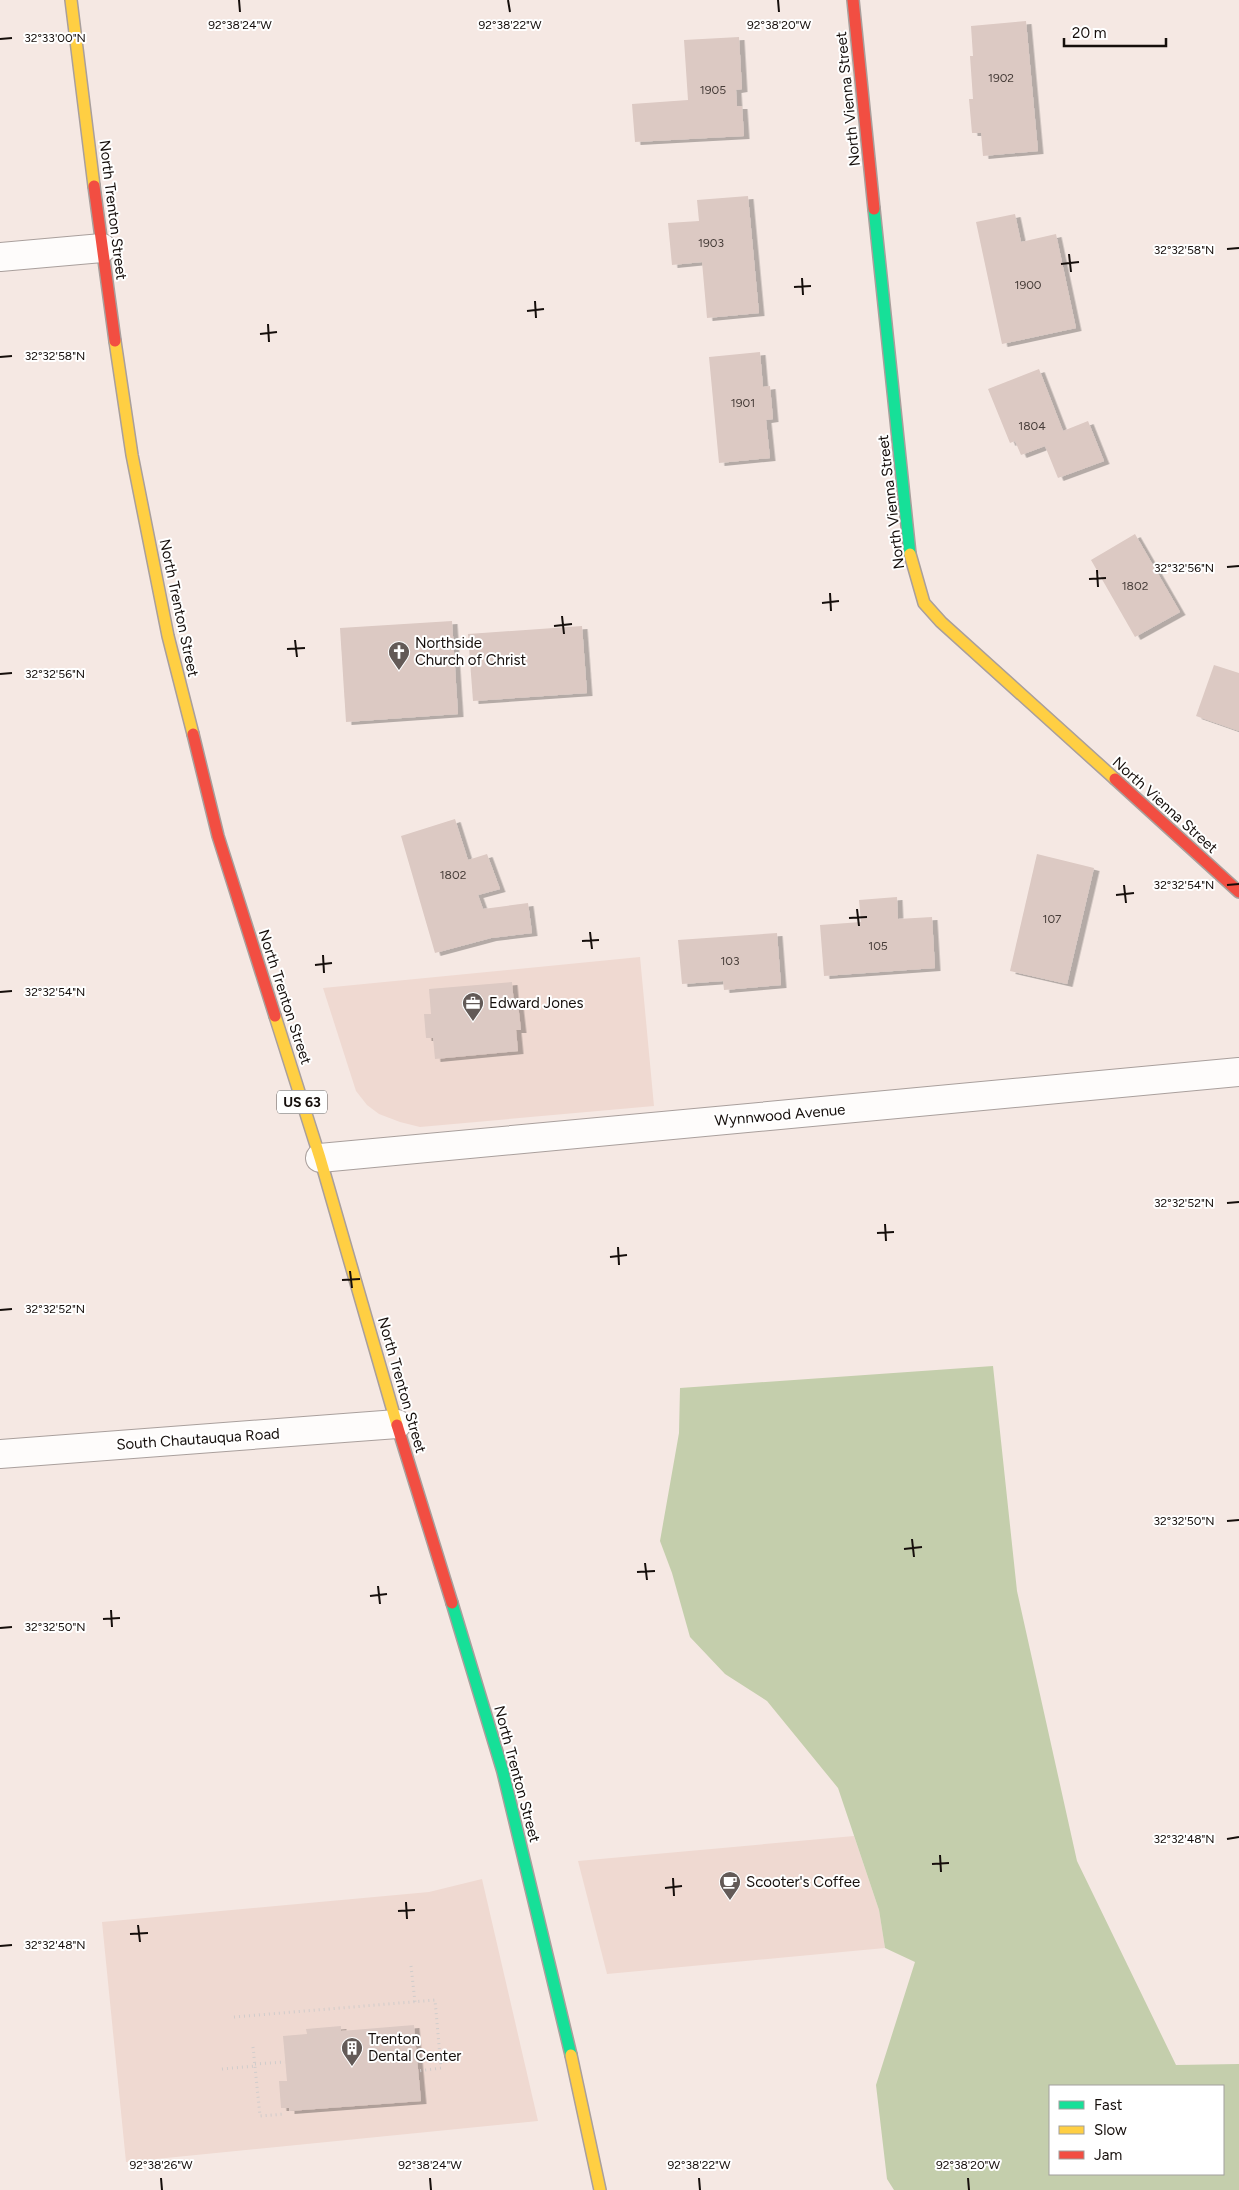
<svg xmlns="http://www.w3.org/2000/svg" width="1239" height="2190" font-family="Figtree,sans-serif">
<defs>
<filter id="shadow"><feDropShadow dx="5.5" dy="3" stdDeviation="0" flood-color="#0004"/></filter>
</defs>
<rect width="100%" height="100%" fill="#f5e8e3"/>
<g fill="#efd9d1">
<path d="M640,957L654,1106L420,1127L400,1122L379,1114L367,1105L356,1091L323,988Z"/>
<path d="M854,1836L879,1910L885,1948L607,1974L578,1861Z"/>
<path d="M482,1879L538,2121L126,2162L102,1922L429,1892Z"/>
</g>
<path fill="#c4ceac" fill-rule="evenodd" d="M993,1366L1017,1591L1077,1861L1176,2065L1239,2064V2190H894L887,2179L876,2085L915,1962L885,1948L879,1910L838,1788L767,1701L725,1674L690,1637L672,1573L660,1541L679,1433L680,1388ZM1050,2086H1223V2174H1050Z"/>
<g fill="#dcc9c3" filter="url(#shadow)">
<path d="M1026,21L1038,151L983,156L981,133H972L969,99H973L970,56H973L971,26Z"/>
<path d="M739,37L742,89L736,90L737,106H742L744,136L635,142L632,104L688,100L684,40Z"/>
<path d="M748,196L759,313L707,318L702,262L672,265L668,223L699,221L697,200Z"/>
<path d="M1015,214L1021,242L1056,234L1076,328L1002,344L976,222Z"/>
<path d="M760,352L763,387L770,386L773,419L766,420L770,458L719,463L709,357Z"/>
<path d="M1039,369L1063,431L1088,421L1104,461L1058,478L1045,446L1021,455L1015,441L1010,443L988,389Z"/>
<path d="M1135,534L1180,612L1135,637L1091,560Z"/>
<path d="M452,621L458,714L346,722L340,628Z"/>
<path d="M582,626L587,693L473,701L468,634Z"/>
<path d="M1214,665L1239,673V731L1196,716Z"/>
<path d="M455,819L468,860L487,854L500,889L478,895L483,909L528,903L532,933L491,938L435,953L401,836Z"/>
<path d="M1037,854L1094,868L1067,984L1010,971Z"/>
<path d="M897,897L898,919L932,917L935,968L824,976L820,925L861,922L859,900Z"/>
<path d="M777,933L781,985L724,990L723,981L682,984L678,940Z"/>
<path d="M512,982L514,1004H518L521,1030H516L518,1051L435,1059L433,1038H426L424,1014H431L429,989Z"/>
<path d="M414,2025L421,2101L289,2111V2108H281L279,2081H287L283,2036L307,2034L306,2029L341,2026V2031Z"/>
</g>
<g fill="none" stroke-linecap="round" stroke-linejoin="round">
<g stroke="#a99f9c" stroke-width="30">
<g id="street">
<path d="M0,257L102,248"/>
<path d="M320,1158L1239,1072"/>
<path d="M0,1454L397,1424"/>
</g>
</g>
<g stroke="#a99f9c" stroke-width="14">
<g id="fast">
<path d="M874,209L910,554"/>
<path d="M452,1603L503,1772L571,2055"/>
</g>
</g>
<g stroke="#a99f9c" stroke-width="14">
<g id="slow">
<path d="M71,0L94,186"/>
<path d="M115,341L132,455L168,636L193,734"/>
<path d="M910,554L924,603L941,622L1115,779"/>
<path d="M275,1016L320,1158L397,1425"/>
<path d="M571,2055L600,2190"/>
</g>
</g>
<g stroke="#a99f9c" stroke-width="14">
<g id="jam">
<path d="M853,0L874,209"/>
<path d="M94,186L115,341"/>
<path d="M193,734L218,836L275,1016"/>
<path d="M1115,779L1239,892"/>
<path d="M397,1425L452,1603"/>
</g>
</g>
<g stroke="#d0cccb" stroke-width="3" stroke-dasharray="1 4" stroke-linecap="butt">
<path d="M411,1966L415,2002"/>
<path d="M234,2017L435,2000L441,2068L418,2071"/>
<path d="M253,2047L260,2116L285,2114"/>
<path d="M255,2064L285,2062"/>
<path d="M222,2069L255,2066"/>
</g>
<use href="#street" stroke="#fefcfb" stroke-width="28"/>
<use href="#fast" stroke="#16e098" stroke-width="11"/>
<use href="#slow" stroke="#ffcf43" stroke-width="11"/>
<use href="#jam" stroke="#f24e42" stroke-width="11"/>
</g>
<path fill="none" stroke="#150e0b" stroke-width="2" d="M239,0L240,12M508,0L510,12M778,0L779,12M0,39L12,38M1227,249L1239,248M1069,254L1071,272M1061,264L1079,262M802,278L803,295M794,287L811,286M535,301L536,318M527,311L544,309M268,324L269,342M260,334L277,332M0,357L12,356M1227,567L1239,566M1097,570L1098,587M1089,579L1106,578M830,593L831,611M822,603L839,601M562,616L564,634M554,626L572,624M295,640L297,657M287,649L305,648M0,674L12,673M1124,885L1126,903M1227,885L1239,884M1116,895L1134,893M857,909L859,926M849,918L867,917M590,932L592,949M582,941L599,940M323,955L324,973M315,965L332,963M0,992L12,991M1227,1203L1239,1202M885,1224L886,1241M877,1233L894,1232M618,1247L619,1265M610,1257L627,1255M350,1271L352,1288M342,1280L360,1279M0,1310L12,1309M1227,1521L1239,1520M912,1539L914,1557M904,1549L922,1547M645,1563L647,1580M637,1572L655,1571M378,1586L380,1604M370,1596L387,1594M111,1610L112,1627M103,1619L120,1618M0,1628L12,1627M1227,1839L1239,1837M940,1855L941,1872M932,1864L949,1863M673,1878L674,1896M665,1888L682,1886M406,1902L407,1919M398,1911L415,1910M138,1925L140,1942M130,1934L148,1933M0,1946L12,1945M161,2178L162,2190M430,2178L431,2190M699,2178L700,2190M968,2178L969,2190"/>
<defs>
<g id="church-pin" transform="scale(1.125)"><path d="M0 17L-7.5 6A9.5 9.5 0 1 1 7.5 6Z" fill="#635a57" stroke="#fff"/><path d="M-1.2-6h2.4v3.5h3.3v2.4h-3.3V6h-2.4V-.1h-3.3v-2.4h3.3Z" fill="#fff"/></g>
<g id="office-pin" transform="scale(1.125)"><path d="M0 17L-7.5 6A9.5 9.5 0 1 1 7.5 6Z" fill="#635a57" stroke="#fff"/><path d="M-6-3h4V-5.5h4V-3h4V5H-6ZM-1-4.5V-3h2v-1.5ZM-6 0V1H6V0Z" fill="#fff"/></g>
<g id="cafe-pin" transform="scale(1.125)"><path d="M0 17L-7.5 6A9.5 9.5 0 1 1 7.5 6Z" fill="#635a57" stroke="#fff"/><path d="M-5.5-4.5H6V0H3Q3 3.5 0 3.5H-2.5Q-5.5 3.5-5.5 0ZM3-3.2v2h1.7v-2ZM-6 4.5H4V6H-6Z" fill="#fff"/></g>
<g id="building-pin" transform="scale(1.125)"><path d="M0 17L-7.5 6A9.5 9.5 0 1 1 7.5 6Z" fill="#635a57" stroke="#fff"/><path d="M-4-6H4V6H1V3H-1V6H-4ZM-2.5-4.3h1.7v1.8h-1.7ZM.8-4.3h1.7v1.8H.8ZM-2.5-1h1.7V.8h-1.7ZM.8-1h1.7V.8H.8Z" fill="#fff"/></g>
</defs>
<g fill-rule="evenodd">
<use href="#church-pin" x="399" y="652"/>
<use href="#office-pin" x="473" y="1003"/>
<use href="#cafe-pin" x="730" y="1882"/>
<use href="#building-pin" x="352" y="2048"/>
</g>
<g text-anchor="middle" dominant-baseline="central" stroke-width="4" stroke-linejoin="round" paint-order="stroke">
<g font-size="12" fill="#473d39">
<text x="1001" y="78">1902</text>
<text x="713" y="90">1905</text>
<text x="711" y="243">1903</text>
<text x="1028" y="285">1900</text>
<text x="743" y="403">1901</text>
<text x="1032" y="426">1804</text>
<text x="1135" y="586">1802</text>
<text x="453" y="875">1802</text>
<text x="1052" y="919">107</text>
<text x="878" y="946">105</text>
<text x="730" y="961">103</text>
</g>
<rect fill="#fff" stroke="#5b5654" stroke-width="1" x="277" y="1090.5" width="50" height="23" rx="4"/>
<g font-size="14" font-weight="bold" fill="#150e0b">
<text x="302" y="1102">US 63</text>
</g>
<g font-size="15" fill="#150e0b" stroke="#fff">
<text transform="translate(848 99) rotate(-96)">North Vienna Street</text>
<text transform="translate(113 210) rotate(83)">North Trenton Street</text>
<text transform="translate(891 502) rotate(-97)">North Vienna Street</text>
<text transform="translate(179 608) rotate(78)">North Trenton Street</text>
<text transform="translate(1165 805) rotate(42)">North Vienna Street</text>
<text transform="translate(285 997) rotate(72)">North Trenton Street</text>
<text transform="translate(780 1115) rotate(-5)">Wynnwood Avenue</text>
<text transform="translate(402 1385) rotate(74)">North Trenton Street</text>
<text transform="translate(198 1439) rotate(-4)">South Chautauqua Road</text>
<text transform="translate(517 1774) rotate(75)">North Trenton Street</text>
</g>
<g font-size="15" fill="#150e0b" stroke="#fff" text-anchor="start">
<text x="415" y="643">Northside<tspan x="415" dy="17">Church of Christ</tspan></text>
<text x="489" y="1003">Edward Jones</text>
<text x="746" y="1882">Scooter's Coffee</text>
<text x="368" y="2039">Trenton<tspan x="368" dy="17">Dental Center</tspan></text>
</g>
</g>
<g font-size="12" text-anchor="middle" fill="#150e0b" stroke="#fff" stroke-width="4" stroke-linejoin="round" paint-order="stroke">
<text x="240" y="29">92°38'24"W</text>
<text x="510" y="29">92°38'22"W</text>
<text x="779" y="29">92°38'20"W</text>
<text x="55" y="42">32°33'00"N</text>
<text x="1184" y="254">32°32'58"N</text>
<text x="55" y="360">32°32'58"N</text>
<text x="1184" y="572">32°32'56"N</text>
<text x="55" y="678">32°32'56"N</text>
<text x="1184" y="889">32°32'54"N</text>
<text x="55" y="996">32°32'54"N</text>
<text x="1184" y="1207">32°32'52"N</text>
<text x="55" y="1313">32°32'52"N</text>
<text x="1184" y="1525">32°32'50"N</text>
<text x="55" y="1631">32°32'50"N</text>
<text x="1184" y="1843">32°32'48"N</text>
<text x="55" y="1949">32°32'48"N</text>
<text x="161" y="2169">92°38'26"W</text>
<text x="430" y="2169">92°38'24"W</text>
<text x="699" y="2169">92°38'22"W</text>
<text x="968" y="2169">92°38'20"W</text>
</g>
<rect x="1049" y="2085" width="175" height="90" fill="#ffffff" stroke="#a19f9d"/>
<rect x="1059" y="2101" width="25" height="8" fill="#16e098" stroke="#a19f9d"/>
<text x="1094" y="2110" font-size="15" fill="#150e0b">Fast</text>
<rect x="1059" y="2126" width="25" height="8" fill="#ffcf43" stroke="#a19f9d"/>
<text x="1094" y="2135" font-size="15" fill="#150e0b">Slow</text>
<rect x="1059" y="2151" width="25" height="8" fill="#f24e42" stroke="#a19f9d"/>
<text x="1094" y="2160" font-size="15" fill="#150e0b">Jam</text>
<path d="M1064 38v8h102v-8" fill="none" stroke="#150e0b" stroke-width="2.5"/>
<text x="1072" y="38" font-size="15" fill="#150e0b" stroke="#ffffff" stroke-width="4" paint-order="stroke">20 m</text>
</svg>
